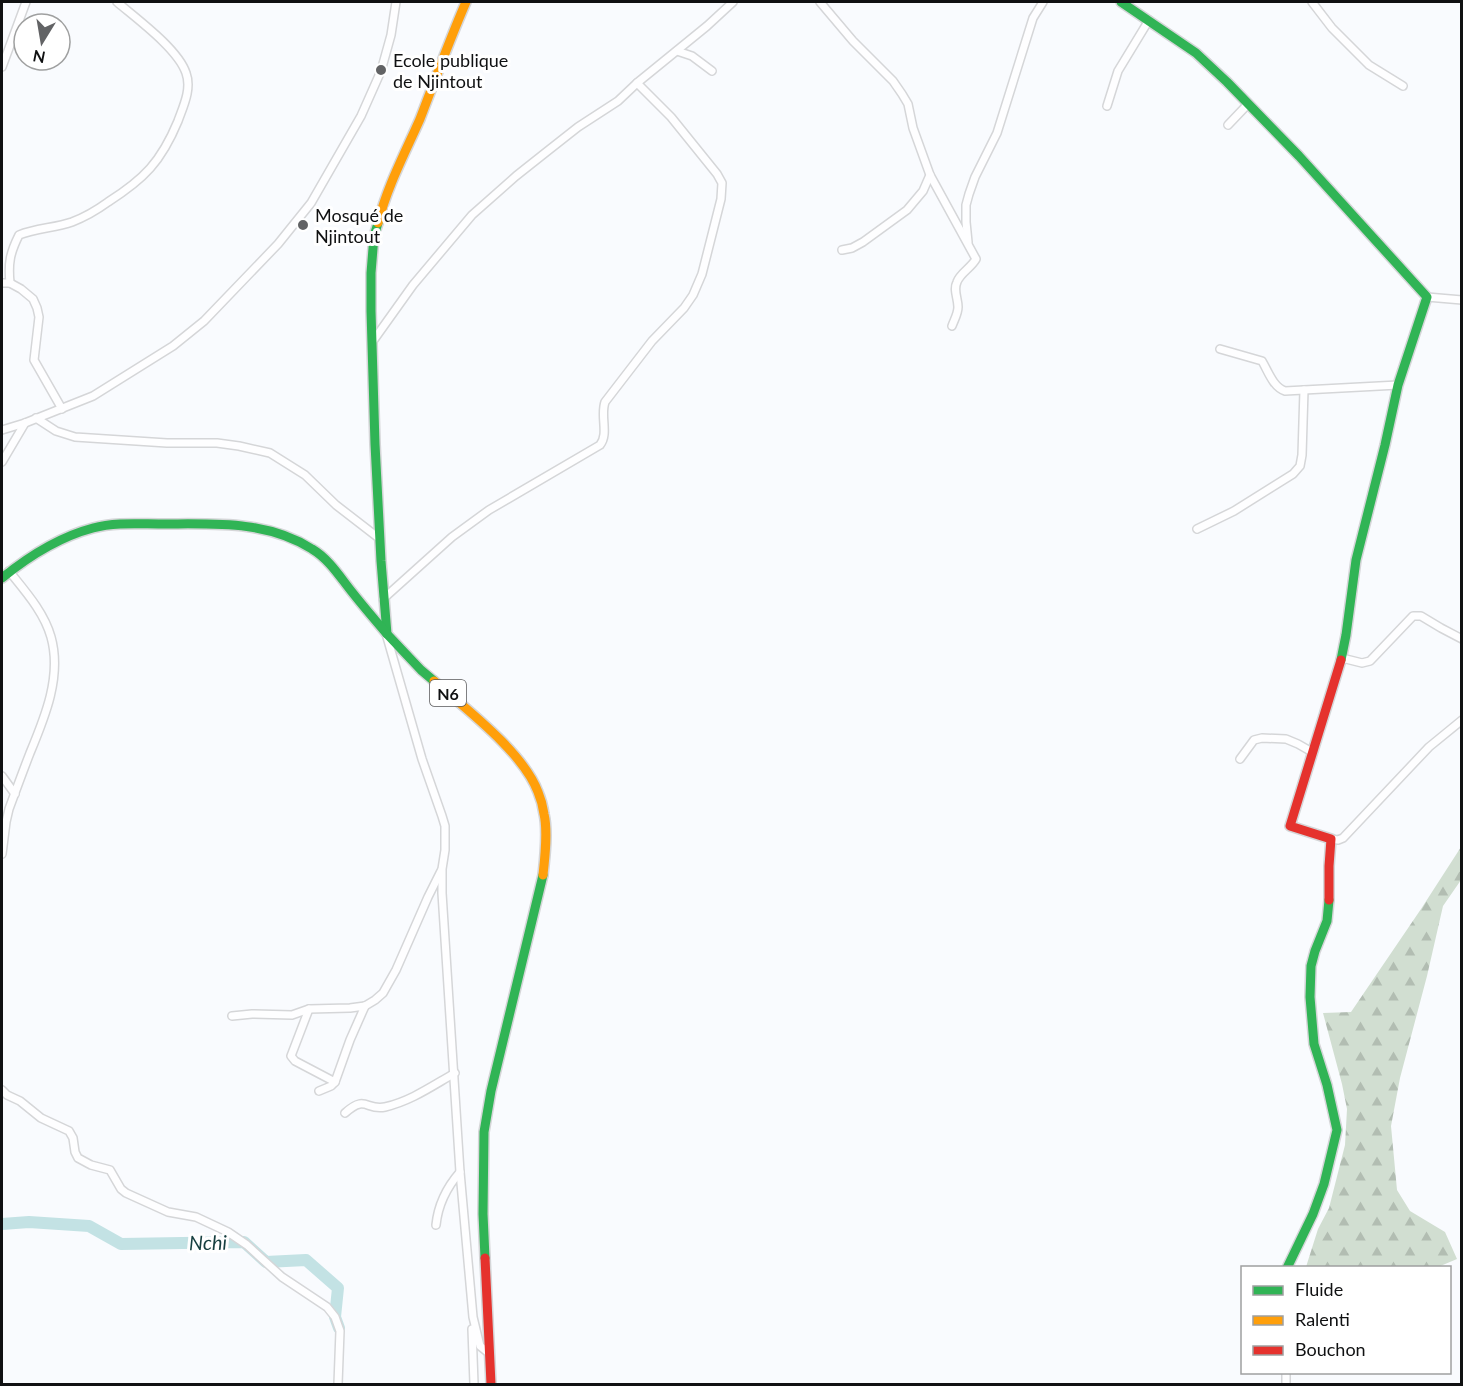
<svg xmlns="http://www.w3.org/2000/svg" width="1463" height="1386" font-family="Lato,sans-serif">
<defs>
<pattern id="forest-firs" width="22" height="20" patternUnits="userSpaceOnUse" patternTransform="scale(1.5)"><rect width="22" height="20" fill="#d1ded1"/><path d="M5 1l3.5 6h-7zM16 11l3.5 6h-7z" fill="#b2bdb2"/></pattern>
</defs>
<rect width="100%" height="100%" fill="#f9fbfe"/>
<path fill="url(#forest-firs)" d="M1461,847V880L1443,906L1427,976L1400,1078L1391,1126L1397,1190L1410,1211L1445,1232L1457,1259L1438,1267H1306L1318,1229L1329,1208L1345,1145L1347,1109L1342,1084L1323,1013L1351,1012L1421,909Z"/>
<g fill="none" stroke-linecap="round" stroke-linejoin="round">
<path stroke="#c3e2e4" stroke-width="12" d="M2,1224L29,1222L89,1226L121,1244L244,1242L266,1262L306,1260L338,1288L335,1317L339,1328"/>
<g stroke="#d5d6d8" stroke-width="10">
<g id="street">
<path d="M820,2L853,41L893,81L902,94L908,104L913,128L930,175L976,259C971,268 960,273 957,282C953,290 958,298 958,307C958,314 954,320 952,326"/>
<path d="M1312,2L1332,28L1369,65L1403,86"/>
<path d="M677,51L692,56L712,71"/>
<path d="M2,67L26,2"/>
<path d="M1107,106L1118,71L1149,20"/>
<path d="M1228,125L1248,104"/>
<path d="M968,242L966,222V205L969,194L975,177L997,133L1033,18L1043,2"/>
<path d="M842,250L852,248L863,242L907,210L923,191L930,175"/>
<path d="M2,283H10L21,289L33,299L37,308L39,317L34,360L62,409"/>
<path d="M10,283C8,263 10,253 19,235C36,228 55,228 72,222C85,217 97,210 108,202C144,179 161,162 178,121C183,107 192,89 186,73C178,49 137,19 117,2"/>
<path d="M1427,297L1462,300"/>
<path d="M373,341L413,285L472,215L516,176L545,153L578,127L618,101L637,83L707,26L733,2"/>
<path d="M1220,349L1262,361C1268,371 1273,387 1285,391L1398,385"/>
<path d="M36,418L56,431L75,437L167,443H217L239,446L270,453L305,475L336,505L380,539"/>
<path d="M2,430L25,423L93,396L173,346L204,321L278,244L311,203L361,116L381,71L391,35L396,2"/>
<path d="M2,462L25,423"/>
<path d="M1197,529L1234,511L1293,474L1300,466L1302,455L1304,390"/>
<path d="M383,599L452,537L489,510L600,445C609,434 600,416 605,402L652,341L684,308L693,295L702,274L721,199L722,183L717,174L671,117L637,83"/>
<path d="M387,637L422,759L442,816L445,826V850L442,869V893L460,1172L473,1317L480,1346L490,1354"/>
<path d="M1342,658L1362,663L1370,661L1413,616H1421L1441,628L1462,639"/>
<path d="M1240,759L1254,740L1262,738L1286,739L1298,744L1312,752"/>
<path d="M2,776L15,794"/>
<path d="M1331,839L1338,840L1343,838L1429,747L1462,720"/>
<path d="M2,854L6,822L9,809C16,790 23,771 30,753C45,717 62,676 51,637C44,612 25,591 9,571"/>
<path d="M309,1009L291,1056L295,1061L335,1082"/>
<path d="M232,1016L252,1014L292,1015L309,1009L350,1008L365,1006L375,1000L383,993L396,970L428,897L441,871"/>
<path d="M2,1090L7,1095L20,1101L41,1118L69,1131L73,1138L75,1152L78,1158L91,1165L110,1170L121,1189L126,1193L168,1212L196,1217L228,1232L247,1245L282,1277L327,1307L335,1317L340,1331L338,1384"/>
<path d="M319,1091L331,1086L335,1082L350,1040L365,1006"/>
<path d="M345,1113C366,1094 366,1111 385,1107C411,1101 432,1086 455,1073"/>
<path d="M436,1225C438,1205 447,1187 460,1172"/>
<path d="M472,1329L474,1384"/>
<path d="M1286,1384V1372"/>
</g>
</g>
<g stroke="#d5d6d8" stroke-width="12">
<g id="fast">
<path d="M1121,2L1196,53L1227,82L1299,156L1427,297L1398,385L1385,445L1356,560L1346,635L1341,660"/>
<path d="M378,223L374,236L371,273V311L375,444L381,561L387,634L421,670L434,681"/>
<path d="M2,578C29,556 59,537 93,528C115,522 139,524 161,524C213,524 266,520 312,549C329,559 340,577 352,592C363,606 375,620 387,634"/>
<path d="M485,1258L483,1214L484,1132L491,1091L543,875"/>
<path d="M1287,1268L1313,1214L1324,1184L1337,1130L1327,1085L1314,1044L1310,997L1311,966L1315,951L1327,921L1329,900"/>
</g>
</g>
<g stroke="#d5d6d8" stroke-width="12">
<g id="slow">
<path d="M378,223C387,187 405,153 420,119C435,80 449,41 466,2"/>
<path d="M434,681C466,709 523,752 538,792C541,799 543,807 544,814C548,831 545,857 543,875"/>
</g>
</g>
<g stroke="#d5d6d8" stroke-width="12">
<g id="jam">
<path d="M1329,900V866L1331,839L1290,826L1341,660"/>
<path d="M485,1258L491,1384"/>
</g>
</g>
<use href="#street" stroke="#fefeff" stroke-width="7"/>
<use href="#fast" stroke="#30b455" stroke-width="9"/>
<use href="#slow" stroke="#ff9f0a" stroke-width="9"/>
<use href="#jam" stroke="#e5322d" stroke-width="9"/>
</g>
<g fill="#626365" stroke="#fff" stroke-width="2">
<circle cx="381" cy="70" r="6"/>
<circle cx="303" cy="225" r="6"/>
</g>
<g text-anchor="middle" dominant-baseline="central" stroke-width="6" stroke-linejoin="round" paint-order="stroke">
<rect fill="#fff" stroke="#585859" stroke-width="1.5" x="430" y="680" width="36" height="26" rx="4.5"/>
<g font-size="16" font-weight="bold" fill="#101112">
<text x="448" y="693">N6</text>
</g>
<g font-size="18" fill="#101112" stroke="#fff" text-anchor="start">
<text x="393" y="60">Ecole publique<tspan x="393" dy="21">de Njintout</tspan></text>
<text x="315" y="215">Mosqué de<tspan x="315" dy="21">Njintout</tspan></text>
</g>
<g font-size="20" font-style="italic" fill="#163f40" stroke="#fff">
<text transform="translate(208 1242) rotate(-1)">Nchi</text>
</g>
</g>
<rect width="1463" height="1386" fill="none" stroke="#101112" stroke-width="6"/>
<rect x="1241" y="1266" width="210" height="108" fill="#ffffff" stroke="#9fa0a0" stroke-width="1.5"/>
<rect x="1253" y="1286" width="30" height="9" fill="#30b455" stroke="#9fa0a0" stroke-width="1.5"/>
<text x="1295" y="1296" font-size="18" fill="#101112">Fluide</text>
<rect x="1253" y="1316" width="30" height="9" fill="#ff9f0a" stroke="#9fa0a0" stroke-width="1.5"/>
<text x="1295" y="1326" font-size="18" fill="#101112">Ralenti</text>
<rect x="1253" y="1346" width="30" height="9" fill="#e5322d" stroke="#9fa0a0" stroke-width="1.5"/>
<text x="1295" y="1356" font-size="18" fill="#101112">Bouchon</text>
<g transform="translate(42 42) rotate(191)"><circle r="28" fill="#ffffff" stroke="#9fa0a0" stroke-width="1.5"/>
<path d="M0-4.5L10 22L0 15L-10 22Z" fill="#626365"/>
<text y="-9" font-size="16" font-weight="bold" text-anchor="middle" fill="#101112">N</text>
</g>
</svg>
